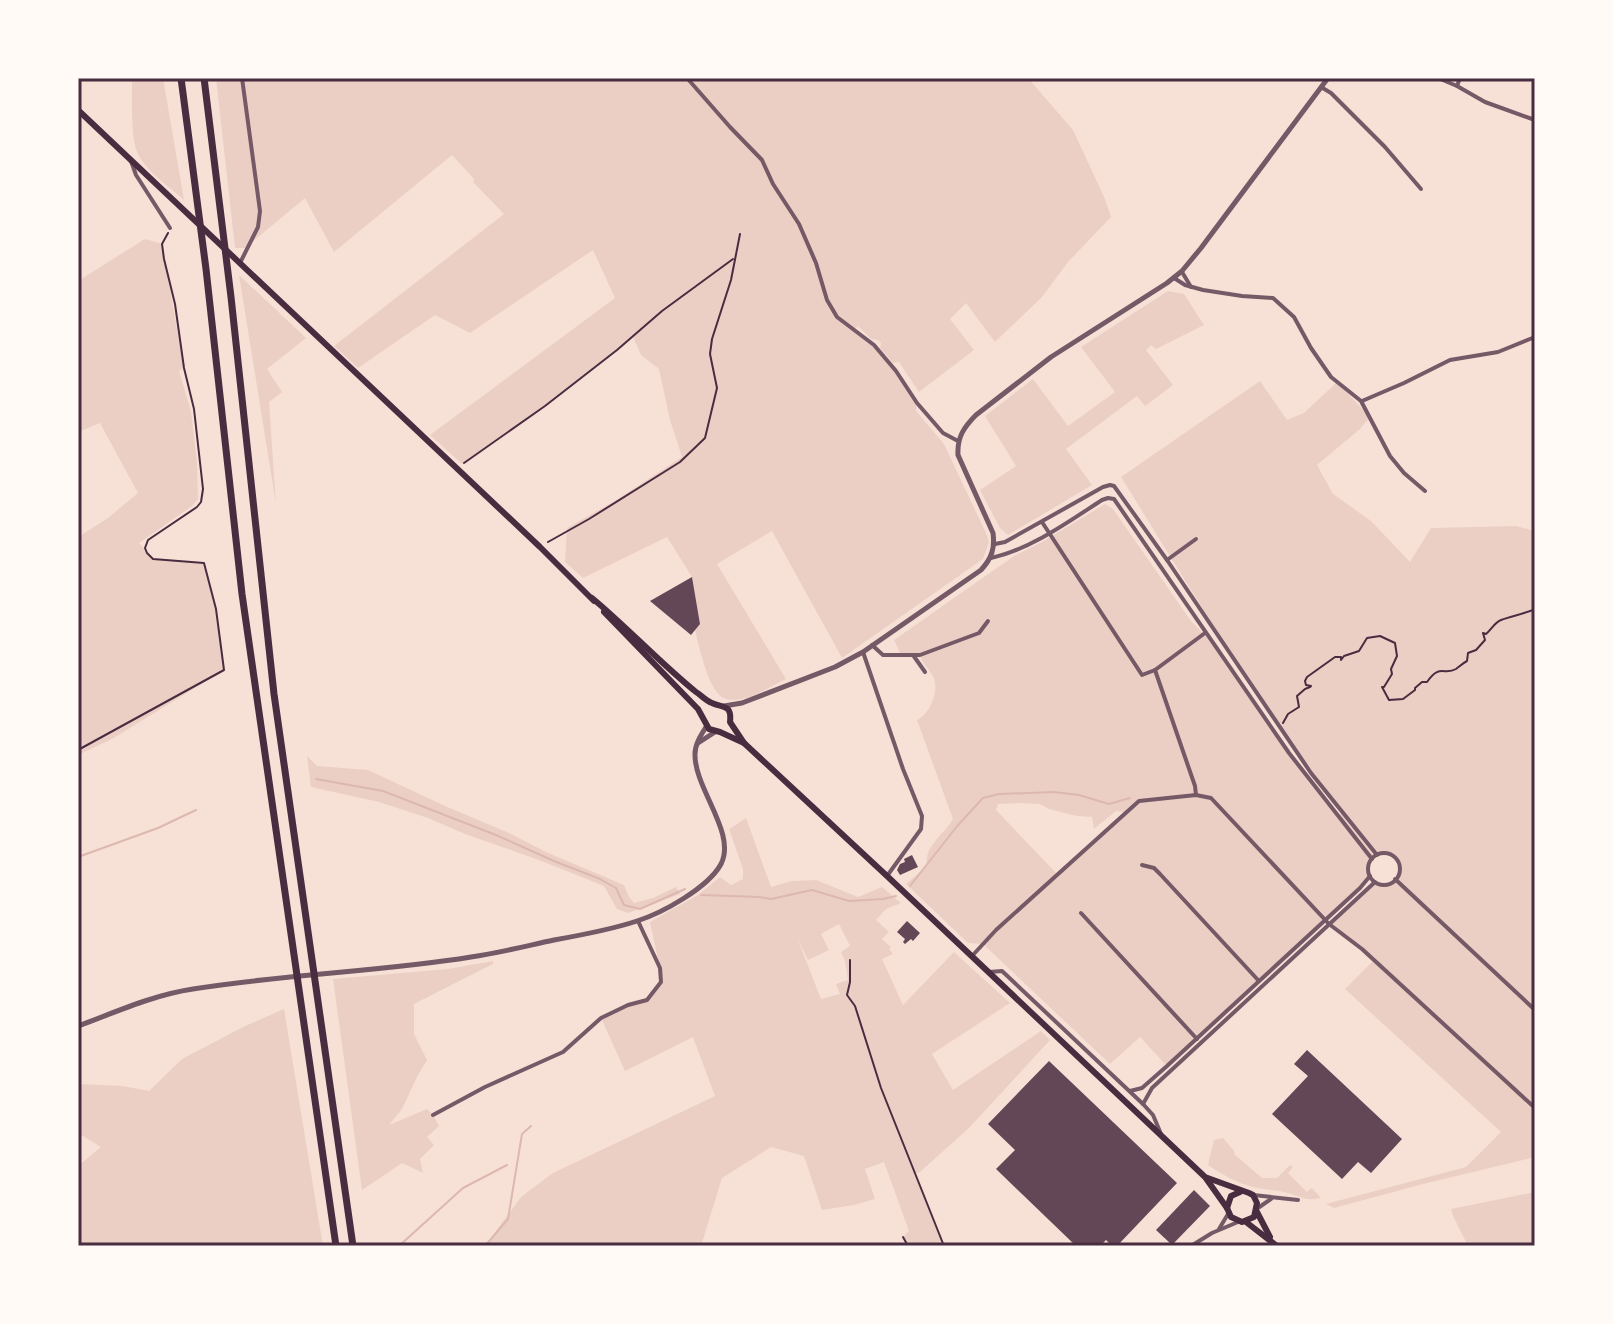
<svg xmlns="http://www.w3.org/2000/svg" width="1613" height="1324" font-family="Mulish,sans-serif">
<rect width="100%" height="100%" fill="#f7e1d7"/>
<g fill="#ebcfc5" fill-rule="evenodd">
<path d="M132,78H163L184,200C169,186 143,170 136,149C131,133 132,96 132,78Z"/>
<path d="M216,78H1028L1073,130L1105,199L1111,217L1068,262L1042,297L995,342L966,303L950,319L974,350L919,392L899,362L893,363L880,348L881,343L878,340L871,339L858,326L854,330C881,351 898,375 917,403L916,411L944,444L986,533L989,542L983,559L842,658L772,531L717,564L786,679C769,687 745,704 726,699C709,695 699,646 695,630L700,624L692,577L667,537L583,578L565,562L567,528L613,502L682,457L670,420L659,369L641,355L633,337L545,406L462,464L430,435L615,298L593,250L470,333L435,315L358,368L334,346L504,214L473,182L474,179L452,155L334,252L305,198L251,243L249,248H235Z"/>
<path d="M145,239L162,244L184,368L179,371L191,411L197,462L198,499L192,506L139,543L153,559L204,563L216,609L224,670L112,739L78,755V537L108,518L138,493L100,423L78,432V281Z"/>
<path d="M239,275L306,338L267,369L282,392L269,402L276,504Z"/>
<path d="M1168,291L1184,294L1204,325L1156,349L1151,345L1146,350L1173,385L1145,406L1137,396L1066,449L1092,485L1008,535L1000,528L980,490L1016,466L985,416L1033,379L1068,426L1115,392L1081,347Z"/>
<path d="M1260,381L1287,420L1304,413L1337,382L1370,417L1360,429L1317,465L1333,494L1371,521L1410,562L1431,528L1516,526L1535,531V1157L1423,1184L1334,1208L1326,1204L1466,1167L1501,1132L1345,989L1374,960L1329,924L1375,882L1386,884L1395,879L1399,867C1389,845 1364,853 1370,876L1167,1066L1140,1037L1110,1064L983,944L968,943L906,884L927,866C924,845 944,835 953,819L917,720C929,714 939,693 934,679C931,670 923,666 920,655H901L894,640L1014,556L1042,542L1105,504L1113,509L1191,621L1211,642L1289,754L1338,816L1342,813C1260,707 1192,591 1121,477ZM1019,803L1040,804L1049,809L1077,816L1092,817L1094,829L1116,811L1124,812L1057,874L996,810L998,804Z"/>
<path d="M307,756L317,766L368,770L445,806L509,833L546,852L624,885L629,897L634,903L653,898L676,887L680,894L628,913L617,909L604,886L539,860L465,834L428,818L379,802L311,787Z"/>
<path d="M746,818L771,887L792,881L816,880L858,897L882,887L901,903L886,909L876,920L889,932L882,939L891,947L889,949L893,954L882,959L903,1005L954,952L1010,1003L932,1054L953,1090L1041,1031L1050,1040L969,1128L920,1172L915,1174L944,1246H908L903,1237L909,1231L884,1162L865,1169L875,1199L854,1205L822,1210L804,1156L771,1147L722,1178L701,1246H485L521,1197L553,1173L715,1096L693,1037L625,1071L601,1018L628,1005L646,1000L661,982L660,968L650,922L698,895L720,877L731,885L743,879V869L729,829ZM839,924L850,946L841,952L845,961L848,980L836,984L840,994L821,999L798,940L808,960L829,950L821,934Z"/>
<path d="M493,961V964L414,1004V1034L427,1060L418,1075L402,1109L389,1125L427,1109L433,1115L439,1126L427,1137L434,1145L420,1159L423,1173L402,1163L362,1190L333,979L448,969Z"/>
<path d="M284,1009L323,1246H78V1166L101,1147L78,1133V1084L123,1086L149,1091L182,1059L243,1027Z"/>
<path d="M1223,1138L1235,1152L1234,1154L1262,1178H1277L1290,1165L1293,1167L1288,1173L1307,1192L1312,1188L1321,1198C1305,1201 1305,1198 1291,1194C1279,1190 1265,1190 1253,1187C1237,1183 1221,1174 1208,1165L1214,1140Z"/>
<path d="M1535,1192V1246H1468L1453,1216L1451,1209Z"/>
</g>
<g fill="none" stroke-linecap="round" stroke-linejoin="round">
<g stroke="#dcb8b0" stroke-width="2">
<path d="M316,779L383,791L496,835L554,861L600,879L616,888L624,905L640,909L685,889"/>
<path d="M78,857L158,828L196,810"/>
<path d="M910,886L958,825L983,798L999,794L1054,792L1079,795L1109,804L1130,798"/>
<path d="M701,895L759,897L771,899L812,890L849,901L883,899L896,896"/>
<path d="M399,1246L463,1188L507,1165"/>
<path d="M485,1246L508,1219L522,1134L531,1126"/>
</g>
</g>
<g fill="#644757">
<path d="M692,577L700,624L691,635L650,601Z"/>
<path d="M912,855L918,867L900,875L897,870L900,864L905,862L904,859Z"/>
<path d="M907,921L920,933L913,941L911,939L905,944L903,942L905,939L897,932Z"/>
<path d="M1307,1050L1402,1139L1371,1173L1358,1162L1342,1179L1272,1114L1308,1076L1294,1064Z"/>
<path d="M1049,1061L1177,1183L1117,1246H1112L1106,1240L1100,1246H1076L996,1169L1015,1150L988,1124Z"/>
<path d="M1194,1190L1210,1206L1172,1245L1156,1230Z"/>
</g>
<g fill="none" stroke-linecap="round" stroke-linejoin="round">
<g stroke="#4a2c40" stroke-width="2">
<path d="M464,463L545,406L617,350L662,311L733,259"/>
<path d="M548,542L589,519L680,462L705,438L717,388L710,354L712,339L731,280L740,234"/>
<path d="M1283,723L1288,714L1299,707L1297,696L1305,689L1310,687L1311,686L1306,685L1305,681L1307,677L1335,657H1341V660L1344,656L1359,651L1367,638L1380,636L1395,643L1397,656L1391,669L1392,674L1384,687H1382L1389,700L1403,699L1415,690V688L1422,682H1427C1440,663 1444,676 1456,669C1460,666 1463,663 1467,661L1468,653L1476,650L1485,640L1483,633L1486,634C1492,629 1494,623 1501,620C1512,616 1524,614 1535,609"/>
<path d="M78,750L224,670L216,609L204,563L153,559L147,553L145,548L148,540L197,507L201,502L203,489L194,409L184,368L175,304L164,259L162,244L168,233"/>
<path d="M850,960V982L847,995L855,1006L881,1088L944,1246"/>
<path d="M903,1237L908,1246"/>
</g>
<g stroke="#755966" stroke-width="4">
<path d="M687,78L730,127L762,160L773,184L799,224L816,263L827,300L837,317L874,345L896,371L917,403L943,433L958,441"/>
<path d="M1438,78L1457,86L1485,102L1535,120"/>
<path d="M1457,86L1460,78"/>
<path d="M1321,87L1331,93L1385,147L1421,189"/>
<path d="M131,161L136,175L170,228"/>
<path d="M240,263L258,227L260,211L242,78"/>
<path d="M1182,272L1191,287"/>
<path d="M1174,278L1185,285L1203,290L1242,296L1273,298L1294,317L1311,348L1331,377L1361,401L1390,456L1404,473L1425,491"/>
<path d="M1362,401L1404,383L1450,360L1498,352L1535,337"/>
<path d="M1042,522L1142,675L1155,670L1205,633"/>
<path d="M995,544L1005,542L1103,487L1110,485L1114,486L1167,560L1311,773L1377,855"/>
<path d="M991,558C1031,549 1068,522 1102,500L1108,498L1114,499L1289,753L1372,859"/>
<path d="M1167,560L1196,539"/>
<path d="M872,645L883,655H920L979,633L988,621"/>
<path d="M863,652L903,769L922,816L921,829L887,876"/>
<path d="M913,655L925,672"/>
<path d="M1155,670L1195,786L1196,795"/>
<circle cx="1384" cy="869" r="16"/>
<path d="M1142,865L1154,868L1160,874L1258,980"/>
<path d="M1395,879L1535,1010"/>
<path d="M1081,913L1197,1039"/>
<path d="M972,956L996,930L1139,801L1196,795L1211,798L1329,924L1362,949L1535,1108"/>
<path d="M989,972L1002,971L1143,1104L1153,1115L1161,1134"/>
<path d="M1130,1091L1142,1088L1167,1066L1360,888L1370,876"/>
<path d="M1143,1104L1152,1088L1375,882"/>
<path d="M433,1115L485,1087L563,1052L601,1018L628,1005L647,1000L661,982L660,968L638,921"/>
<path d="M1253,1195L1298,1200"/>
<path d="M1258,1208L1271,1199"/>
<path d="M1219,1229L1228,1214"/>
<path d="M1191,1246L1212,1233L1238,1222"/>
</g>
<g stroke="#755966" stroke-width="5">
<path d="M724,706L742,703L835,667L863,652L981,570C992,558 995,548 993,533L958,455C957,437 964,427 976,415L1051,357L1167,283L1182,271L1201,248L1328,78"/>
<path d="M698,743L715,732"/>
<path d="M78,1026C116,1012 153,995 193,989C285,974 379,972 471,957C499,953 526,946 554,940C582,935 610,930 637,921C662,913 708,888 721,864C737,833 694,788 695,754C695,744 701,735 706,727"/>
</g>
<g stroke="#4a2c40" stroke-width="6">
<path d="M78,110L540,547L594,601"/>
<path d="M592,598C628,628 660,663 696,692C701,695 706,701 712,703C723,708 732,704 730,722L744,743L887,876L1205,1177L1227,1208L1231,1217L1242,1222L1254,1217L1257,1203L1253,1195L1249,1193L1205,1177"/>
<path d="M604,612L698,709L709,729L720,732L744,743"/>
<path d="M1227,1208L1231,1196L1240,1192"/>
<path d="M1257,1212L1270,1237"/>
<path d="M1246,1222L1277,1246"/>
</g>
<g stroke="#4a2c40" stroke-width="7">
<path d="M181,78L206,269L242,594L336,1246"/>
<path d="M204,78L231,297L274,694L353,1246"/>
</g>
</g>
<rect width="1613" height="1324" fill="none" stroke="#fffaf5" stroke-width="160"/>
<rect x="80" y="80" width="1453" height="1164" fill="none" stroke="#4a2c40" stroke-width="3"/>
</svg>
